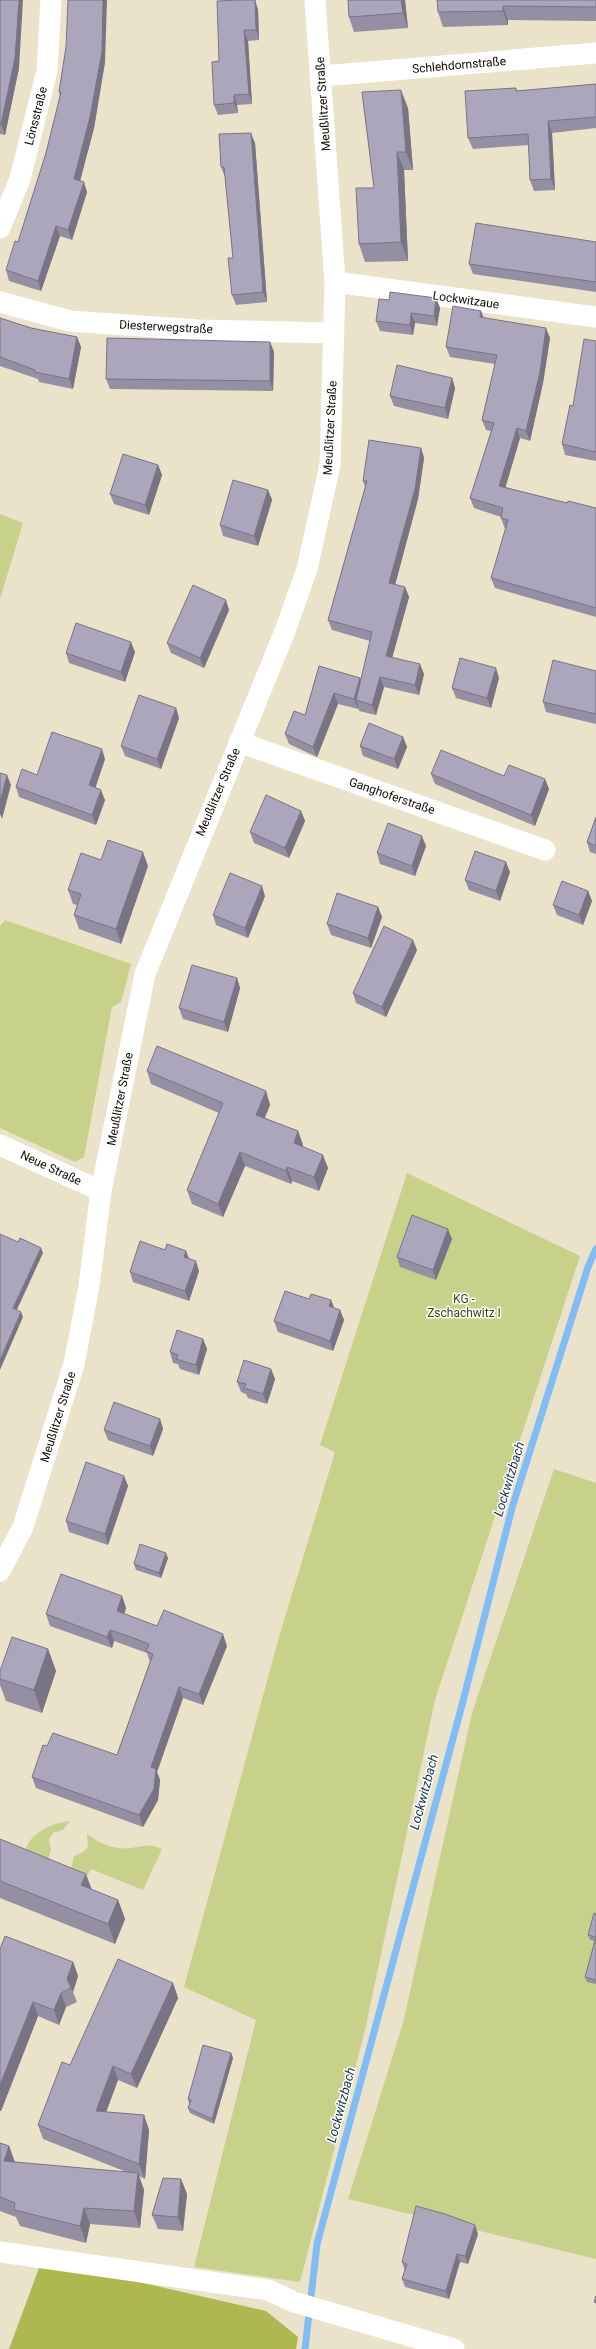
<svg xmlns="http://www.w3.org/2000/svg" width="596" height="2349" font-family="Roboto,sans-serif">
<rect width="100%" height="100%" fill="#ebe2ca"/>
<g fill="#c8d18a">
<path d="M0,514L23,523L0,599Z"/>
<path d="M5,920L131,964L121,1002L112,1007L84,1157L75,1162L0,1128V926Z"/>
<path d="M407,1173L580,1256L435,1700L365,2030L300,2282L194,2267L256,2020L184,1987L279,1637L335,1452L320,1445Z"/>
<path d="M554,1469L596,1483V2259L348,2199L403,2023L472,1713Z"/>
<path d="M70,1821L63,1830L53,1833L49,1839L51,1850L48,1859L26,1849C31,1832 53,1823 70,1821Z"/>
<path d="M87,1834C101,1844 113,1850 131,1848C146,1846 148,1843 162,1849L143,1890L91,1869L87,1876L71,1869L74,1856L83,1852L88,1847Z"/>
</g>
<path fill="#aeb851" d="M42,2260L266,2311L298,2337L296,2349H9Z"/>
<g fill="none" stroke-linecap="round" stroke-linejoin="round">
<path stroke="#82bcf5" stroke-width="7" d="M305,2349L317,2244L462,1705L512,1508L588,1267L596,1249"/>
<g stroke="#fff" stroke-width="21">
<path d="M322,76L596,53"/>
<path d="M0,228L20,179L47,71L51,0"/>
<path d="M335,282L596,317"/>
<path d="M0,302L70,321L198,330L334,333"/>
<path d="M239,742L545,850"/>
<path d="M0,1145L101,1191"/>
<path d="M0,1571L23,1527L74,1364L89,1286L101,1191L145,974L285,631L307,569L330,465L335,282L315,0"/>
<path d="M0,2252L268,2290L294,2302L454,2349"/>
</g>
</g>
<g fill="#948fa3">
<path d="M0,0L19,68L5,135L0,134Z"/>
<path d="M255,0L258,10L259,40L248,41L252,104L237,105L238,113L218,115L214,105L219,61Z"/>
<path d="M405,0L408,28L354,32L349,17Z"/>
<path d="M437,0H596V21L508,20V25L443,27L438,12Z"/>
<path d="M66,47L105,62L94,128L80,180L87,192L72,240L60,236L41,291L9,281L6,270L18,242L46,153L60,97L59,92Z"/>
<path d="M596,84V128L552,133L555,190L534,191L530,180L529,145L473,149L468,138L516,88L517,91Z"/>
<path d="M408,108L413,170H404L408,261L365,262L359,244L374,188Z"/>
<path d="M255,143L267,302L236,305L232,295L233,258L225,177L221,167Z"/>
<path d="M596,242V292L473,274L469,264Z"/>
<path d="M436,298L440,308L437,326L415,323L413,335L380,331L376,321L389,300Z"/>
<path d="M0,318L31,328L77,337L81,347L73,389L39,382L38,379L0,366Z"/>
<path d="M484,318L550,338L543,383L530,441L520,438L505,487L567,503L596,508V617L495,588L491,578L506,529H505L501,518V517L474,508L470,498L491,431L486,430L482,420L495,364L450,357L446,347Z"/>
<path d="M596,341V461L565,455L562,444L573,406Z"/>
<path d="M270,342L274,352L273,391L110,389L106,379Z"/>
<path d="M452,378L455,388L448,419L394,406L390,396Z"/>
<path d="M421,448L424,458L418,499L395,584L405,587L409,597L392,657L424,674L419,695L384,687L376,715L359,711V708L358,709L338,704L317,757L289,744L285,734L305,715L319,666L361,679L370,641L332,630L328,620L365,487L363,481Z"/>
<path d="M158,465L162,475L149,515L114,504L110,494Z"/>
<path d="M268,490L272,500L258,546L223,536L220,525Z"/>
<path d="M229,610L204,668L171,653L167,643Z"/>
<path d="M135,652L125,682L69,663L66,653Z"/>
<path d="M596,671V724L546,712L543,702Z"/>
<path d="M499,678L491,708L456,698L452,688Z"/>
<path d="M176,708L179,718L161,769L125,756L121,746Z"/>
<path d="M403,737L407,747L398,769L363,756L360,746Z"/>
<path d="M105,759L95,788L105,800L96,825L19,797L16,787L37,775Z"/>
<path d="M431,774L545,779L549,789L535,826L435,784Z"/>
<path d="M301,811L305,821L289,858L254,843L250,832Z"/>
<path d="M596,817V854L590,852L587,842Z"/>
<path d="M426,846L415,876L380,864L377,853Z"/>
<path d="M101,860L148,866L121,944L79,929L74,915L77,905L73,904L68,890Z"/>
<path d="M510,872L500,901L469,890L465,880Z"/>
<path d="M588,891L592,901L583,925L557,915L553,905Z"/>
<path d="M265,896L248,938L216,925L213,915Z"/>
<path d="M378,907L382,917L371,948L331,935L327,924Z"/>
<path d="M417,950L386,1017L356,1003L353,993Z"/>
<path d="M237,978L240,988L228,1032L183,1019L179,1008Z"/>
<path d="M147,1071L266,1091L270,1105L265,1118L298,1131L303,1145L302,1147L328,1168L319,1191L292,1181L291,1184L245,1166L223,1217L192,1204L187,1190L219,1113L151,1084Z"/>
<path d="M452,1239L436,1280L400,1267L397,1257Z"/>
<path d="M165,1250L189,1259L199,1271L189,1301L133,1282L130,1272Z"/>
<path d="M309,1299L331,1300L334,1308L340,1310L344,1320L333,1351L278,1332L274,1321Z"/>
<path d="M203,1339L207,1349L199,1375L180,1369L178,1364L173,1363L170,1352Z"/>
<path d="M271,1369L275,1379L267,1404L248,1398L246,1394L241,1392L237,1382Z"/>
<path d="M160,1419L163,1429L153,1456L108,1440L104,1430Z"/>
<path d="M124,1476L128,1486L108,1545L69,1532L66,1521Z"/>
<path d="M168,1558L161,1578L136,1570L134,1564Z"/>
<path d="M122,1596L126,1608L124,1614L157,1626L227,1646L203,1705L183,1698L157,1772L160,1780L158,1800L143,1827L36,1788L32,1777L47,1746L117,1755L150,1662L147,1653L114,1641L112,1648L50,1626L46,1614Z"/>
<path d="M48,1649L56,1671L42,1713L6,1701L0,1685V1671Z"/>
<path d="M0,1839L92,1890L118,1900L125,1919L115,1944L0,1898Z"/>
<path d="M596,1914V1984L587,1982L585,1977L595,1941L590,1940L588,1935Z"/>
<path d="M0,1949L73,1962L78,1976L73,1992L77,2002L66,2007L59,2025L38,2016L1,2111H0Z"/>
<path d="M173,1983L178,1998L137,2088L118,2080L106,2112L144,2115L149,2130L145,2179L139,2176L144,2190L140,2228L90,2224L86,2243L20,2226L16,2217L0,2211V2143L9,2146L15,2162L129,2173L43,2139L38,2125L70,2065Z"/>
<path d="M231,2053L233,2058L214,2124L190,2113L188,2108L189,2104L188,2099Z"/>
<path d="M181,2179L187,2194L183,2231L158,2229L152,2215Z"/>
<path d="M478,2234L468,2264L460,2262L449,2299L405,2287L402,2279L405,2271L402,2262Z"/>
</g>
<g fill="#787484">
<path d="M19,0H23L19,68L5,135L1,124Z"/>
<path d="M103,0H107L105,62L94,128L78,189L74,179Z"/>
<path d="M255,0L258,10L259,40L256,30Z"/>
<path d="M401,0H405L408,28L403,13Z"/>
<path d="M503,6L508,20V25L503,11Z"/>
<path d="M244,30L248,41L252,104L249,94Z"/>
<path d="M401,90L408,108L413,170L406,152Z"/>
<path d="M234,95L237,105L238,113L234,103Z"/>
<path d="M548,121L552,133L555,190L551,179Z"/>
<path d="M251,133L255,143L267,302L263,292Z"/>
<path d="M397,152L404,170L408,261L401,242Z"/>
<path d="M84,182L87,192L72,240L68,230Z"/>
<path d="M56,226L60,236L41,291L38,281Z"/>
<path d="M436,298L440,308L437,326L434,316Z"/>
<path d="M481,311L485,321L480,317Z"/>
<path d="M411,313L415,323L413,335L410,325Z"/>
<path d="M546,328L550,338L543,383L530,441L526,431Z"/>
<path d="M77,337L81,347L73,389L69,379Z"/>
<path d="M270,342L274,352L273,391L270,381Z"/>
<path d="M452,378L455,388L448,419L445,408Z"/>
<path d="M517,428L520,438L503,496L499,486Z"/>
<path d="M421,448L424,458L418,499L393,593L389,583Z"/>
<path d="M158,465L162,475L149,515L145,505Z"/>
<path d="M268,490L272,500L258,546L254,536Z"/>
<path d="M405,587L409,597L390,666L386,656Z"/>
<path d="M226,600L229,610L204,668L200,658Z"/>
<path d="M131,642L135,652L125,682L121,672Z"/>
<path d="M420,664L424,674L419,695L415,685Z"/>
<path d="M496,668L499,678L491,708L487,698Z"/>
<path d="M380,677L384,687L376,715L372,705Z"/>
<path d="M360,678L364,688L356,700L359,708L358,709L354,699Z"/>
<path d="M334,693L338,704L317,757L313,747Z"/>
<path d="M176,708L179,718L161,769L157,759Z"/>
<path d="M403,737L407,747L398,769L394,759Z"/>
<path d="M102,749L105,759L93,795L89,785Z"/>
<path d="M7,775L11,785L2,819L0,814V802Z"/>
<path d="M545,779L549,789L535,826L531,815Z"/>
<path d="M101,790L105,800L96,825L92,815Z"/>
<path d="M301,811L305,821L289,858L285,848Z"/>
<path d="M422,836L426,846L415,876L412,866Z"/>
<path d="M143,852L148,866L121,944L116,929Z"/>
<path d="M506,862L510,872L500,901L496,891Z"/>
<path d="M262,886L265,896L248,938L245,928Z"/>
<path d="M588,891L592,901L583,925L579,915Z"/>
<path d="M378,907L382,917L371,948L368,938Z"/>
<path d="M413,940L417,950L386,1017L382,1007Z"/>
<path d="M237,978L240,988L228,1032L224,1022Z"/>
<path d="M266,1091L270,1105L260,1128L256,1115Z"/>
<path d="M298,1131L303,1145L299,1157L294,1143Z"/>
<path d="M240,1152L245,1166L223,1217L218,1204Z"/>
<path d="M323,1155L328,1168L319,1191L314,1177Z"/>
<path d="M287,1167L292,1181L291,1184L286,1171Z"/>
<path d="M448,1229L452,1239L436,1280L433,1270Z"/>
<path d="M41,1248L43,1253L15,1314L13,1308Z"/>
<path d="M186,1251L190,1261L184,1257Z"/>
<path d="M196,1261L199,1271L189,1301L185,1291Z"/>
<path d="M331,1300L335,1310L329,1306Z"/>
<path d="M340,1310L344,1320L333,1351L330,1341Z"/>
<path d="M21,1312L23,1317L0,1370V1360Z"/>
<path d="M203,1339L207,1349L199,1375L196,1365Z"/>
<path d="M271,1369L275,1379L267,1404L263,1394Z"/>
<path d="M160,1419L163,1429L153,1456L150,1446Z"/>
<path d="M124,1476L128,1486L108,1545L105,1534Z"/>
<path d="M166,1553L168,1558L161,1578L159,1573Z"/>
<path d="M122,1596L126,1608L121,1623L117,1611Z"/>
<path d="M110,1630L114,1641L112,1648L107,1637Z"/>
<path d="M223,1634L227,1646L203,1705L199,1694Z"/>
<path d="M48,1649L56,1671L42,1713L34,1690Z"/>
<path d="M179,1687L183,1698L157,1772L160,1780L158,1800L143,1827L139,1815L151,1767Z"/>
<path d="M86,1874L93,1893L81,1885Z"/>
<path d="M118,1900L125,1919L115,1944L108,1924Z"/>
<path d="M73,1962L78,1976L73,1992L67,1979Z"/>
<path d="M173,1983L178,1998L137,2088L131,2074Z"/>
<path d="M61,1993L66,2007L59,2025L54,2010Z"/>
<path d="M33,2002L38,2016L1,2111L0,2110V2085Z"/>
<path d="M231,2053L233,2058L214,2124L212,2119Z"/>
<path d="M113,2066L118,2080L101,2126L96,2111Z"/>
<path d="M144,2115L149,2130L145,2179L139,2164Z"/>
<path d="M9,2146L15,2163L4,2161Z"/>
<path d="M138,2173L144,2190L140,2228L134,2211Z"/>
<path d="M181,2179L187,2194L183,2231L178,2217Z"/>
<path d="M84,2208L90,2224L86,2243L80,2226Z"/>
<path d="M475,2225L478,2234L468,2264L465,2256Z"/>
<path d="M457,2254L460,2262L449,2299L446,2291Z"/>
</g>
<g fill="#aca6bd" stroke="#787484">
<path d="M0,0H19L15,58L1,124H0Z"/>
<path d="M68,0H103L102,52L90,117L74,179L84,182L68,230L56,226L38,281L6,270L15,241L18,242L46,153L61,92H59L66,47Z"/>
<path d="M239,0H255L256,30H244L249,94L234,95V103L214,105L212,62L219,61L217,1Z"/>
<path d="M348,0H401L403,13L349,17Z"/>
<path d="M437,0H596V7L503,6V11L438,12Z"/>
<path d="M596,84V117L548,121L551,179L530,180L528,134L468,138L465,91L516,88V91Z"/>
<path d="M401,90L406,152H397L401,242L359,244L356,188H374L362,92Z"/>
<path d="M251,133L263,292L232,295L228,258H233L224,167H221L219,134Z"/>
<path d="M476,223L596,242V282L469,264Z"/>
<path d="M390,292L436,298L434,316L411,313L410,325L376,321L379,299L389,300Z"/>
<path d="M453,306L481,311L480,317L546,328L540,372L526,431L517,428L499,486L567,503L568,501L596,508V608L491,578L508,520L501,518L503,508L470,498L494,423L482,420L497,355L446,347Z"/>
<path d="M0,318L31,328L77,337L69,379L35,372V370L0,357Z"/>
<path d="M107,338L270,342V381L106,379Z"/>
<path d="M584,339L596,341V452L562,444L570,405L573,406Z"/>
<path d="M397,365L452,378L445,408L390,396Z"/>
<path d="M369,440L421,448L415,489L389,583L405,587L386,656L420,664L415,685L380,677L372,705L356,700L372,632L328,620L367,481H363Z"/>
<path d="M123,454L158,465L145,505L110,494Z"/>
<path d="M233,480L268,490L254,536L220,525Z"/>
<path d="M193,585L226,600L200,658L167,643Z"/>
<path d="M76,623L131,642L121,672L66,653Z"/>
<path d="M460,658L496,668L487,698L452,688Z"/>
<path d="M553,660L596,671V714L543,702Z"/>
<path d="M319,666L360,678L354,699L334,693L313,747L285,734L294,711L305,715Z"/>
<path d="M139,695L176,708L157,759L121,746Z"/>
<path d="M369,723L403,737L394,759L360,746Z"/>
<path d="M52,732L102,749L89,785L101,790L92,815L16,787L22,769L37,775Z"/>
<path d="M441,750L504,776L509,765L545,779L531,815L431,774Z"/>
<path d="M0,773L7,775L0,802Z"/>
<path d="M266,795L301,811L285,848L250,832Z"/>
<path d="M596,817V846L587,842Z"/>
<path d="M388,823L422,836L412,866L377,853Z"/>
<path d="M108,840L143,852L116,929L74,915L81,894L68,890L81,853L101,860Z"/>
<path d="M475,851L506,862L496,891L465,880Z"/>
<path d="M230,873L262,886L245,928L213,915Z"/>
<path d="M562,881L588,891L579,915L553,905Z"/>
<path d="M337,893L378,907L368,938L327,924Z"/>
<path d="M384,926L413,940L382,1007L353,993Z"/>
<path d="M192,965L237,978L224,1022L179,1008Z"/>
<path d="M157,1046L266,1091L256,1115L298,1131L294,1143L323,1155L314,1177L287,1167L286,1171L240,1152L218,1204L187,1190L223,1103L147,1071Z"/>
<path d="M412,1215L448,1229L433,1270L397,1257Z"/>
<path d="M0,1234L18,1242L20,1238L41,1248L13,1308L21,1312L0,1360Z"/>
<path d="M140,1241L165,1250L167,1244L186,1251L184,1257L196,1261L185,1291L130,1272Z"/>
<path d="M285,1291L309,1299L311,1294L331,1300L329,1306L340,1310L330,1341L274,1321Z"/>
<path d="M177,1330L203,1339L196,1365L176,1359L178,1355L170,1352Z"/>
<path d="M244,1360L271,1369L263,1394L244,1388L246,1384L237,1382Z"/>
<path d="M114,1402L160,1419L150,1446L104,1430Z"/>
<path d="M86,1462L124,1476L105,1534L66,1521Z"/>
<path d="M140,1544L166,1553L159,1573L134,1564Z"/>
<path d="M61,1574L122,1596L117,1611L157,1626L164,1610L223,1634L199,1694L179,1687L151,1767L156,1769L154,1789L139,1815L32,1777L43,1745L47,1746L53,1733L117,1755L153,1654L146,1651L149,1644L128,1636L110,1630L107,1637L46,1614Z"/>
<path d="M12,1637L48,1649L34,1690L0,1679V1671Z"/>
<path d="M0,1839L86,1874L81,1885L118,1900L108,1924L0,1881Z"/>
<path d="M594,1913L596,1914V1980L585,1977L596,1937L588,1935Z"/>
<path d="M5,1936L73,1962L67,1979L71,1988L61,1993L54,2010L33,2002L0,2085V1949Z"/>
<path d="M118,1959L173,1983L131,2074L113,2066L96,2111L144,2115L139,2164L38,2125L62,2062L70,2065Z"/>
<path d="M203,2045L231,2053L212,2119L188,2108L191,2100L188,2099Z"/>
<path d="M0,2143L9,2146L4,2161L138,2173L134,2211L84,2208L80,2226L14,2210L15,2203L0,2197Z"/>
<path d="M163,2178L181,2179L178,2217L152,2215Z"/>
<path d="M416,2206L445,2214L475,2225L465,2256L457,2254L446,2291L402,2279L407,2264L402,2262Z"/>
<path d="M596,2296V2303L594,2302Z"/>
</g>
<g text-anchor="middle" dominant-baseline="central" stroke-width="3" stroke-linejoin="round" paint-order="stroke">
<g font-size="12" fill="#0e0b04" stroke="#fff">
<text transform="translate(459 65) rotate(-5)">Schlehdornstraße</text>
<text transform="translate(323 104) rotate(-94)">Meußlitzer Straße</text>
<text transform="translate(36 116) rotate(-76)">Lönsstraße</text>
<text transform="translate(466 300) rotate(8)">Lockwitzaue</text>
<text transform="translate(166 327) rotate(3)">Diesterwegstraße</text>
<text transform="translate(330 428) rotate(-87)">Meußlitzer Straße</text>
<text transform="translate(218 792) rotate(-67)">Meußlitzer Straße</text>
<text transform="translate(392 796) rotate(19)">Ganghoferstraße</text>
<text transform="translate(120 1099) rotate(-79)">Meußlitzer Straße</text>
<text transform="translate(51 1168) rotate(25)">Neue Straße</text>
<text transform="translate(58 1417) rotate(-73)">Meußlitzer Straße</text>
</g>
<g font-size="12" fill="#41451a" stroke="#fff">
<text x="464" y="1299">KG -<tspan x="464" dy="14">Zschachwitz I</tspan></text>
</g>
<g font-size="13" font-style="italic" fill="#153350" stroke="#fff">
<text transform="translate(509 1479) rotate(-73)">Lockwitzbach</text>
<text transform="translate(424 1792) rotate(-75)">Lockwitzbach</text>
<text transform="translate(341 2105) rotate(-75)">Lockwitzbach</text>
</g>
</g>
</svg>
